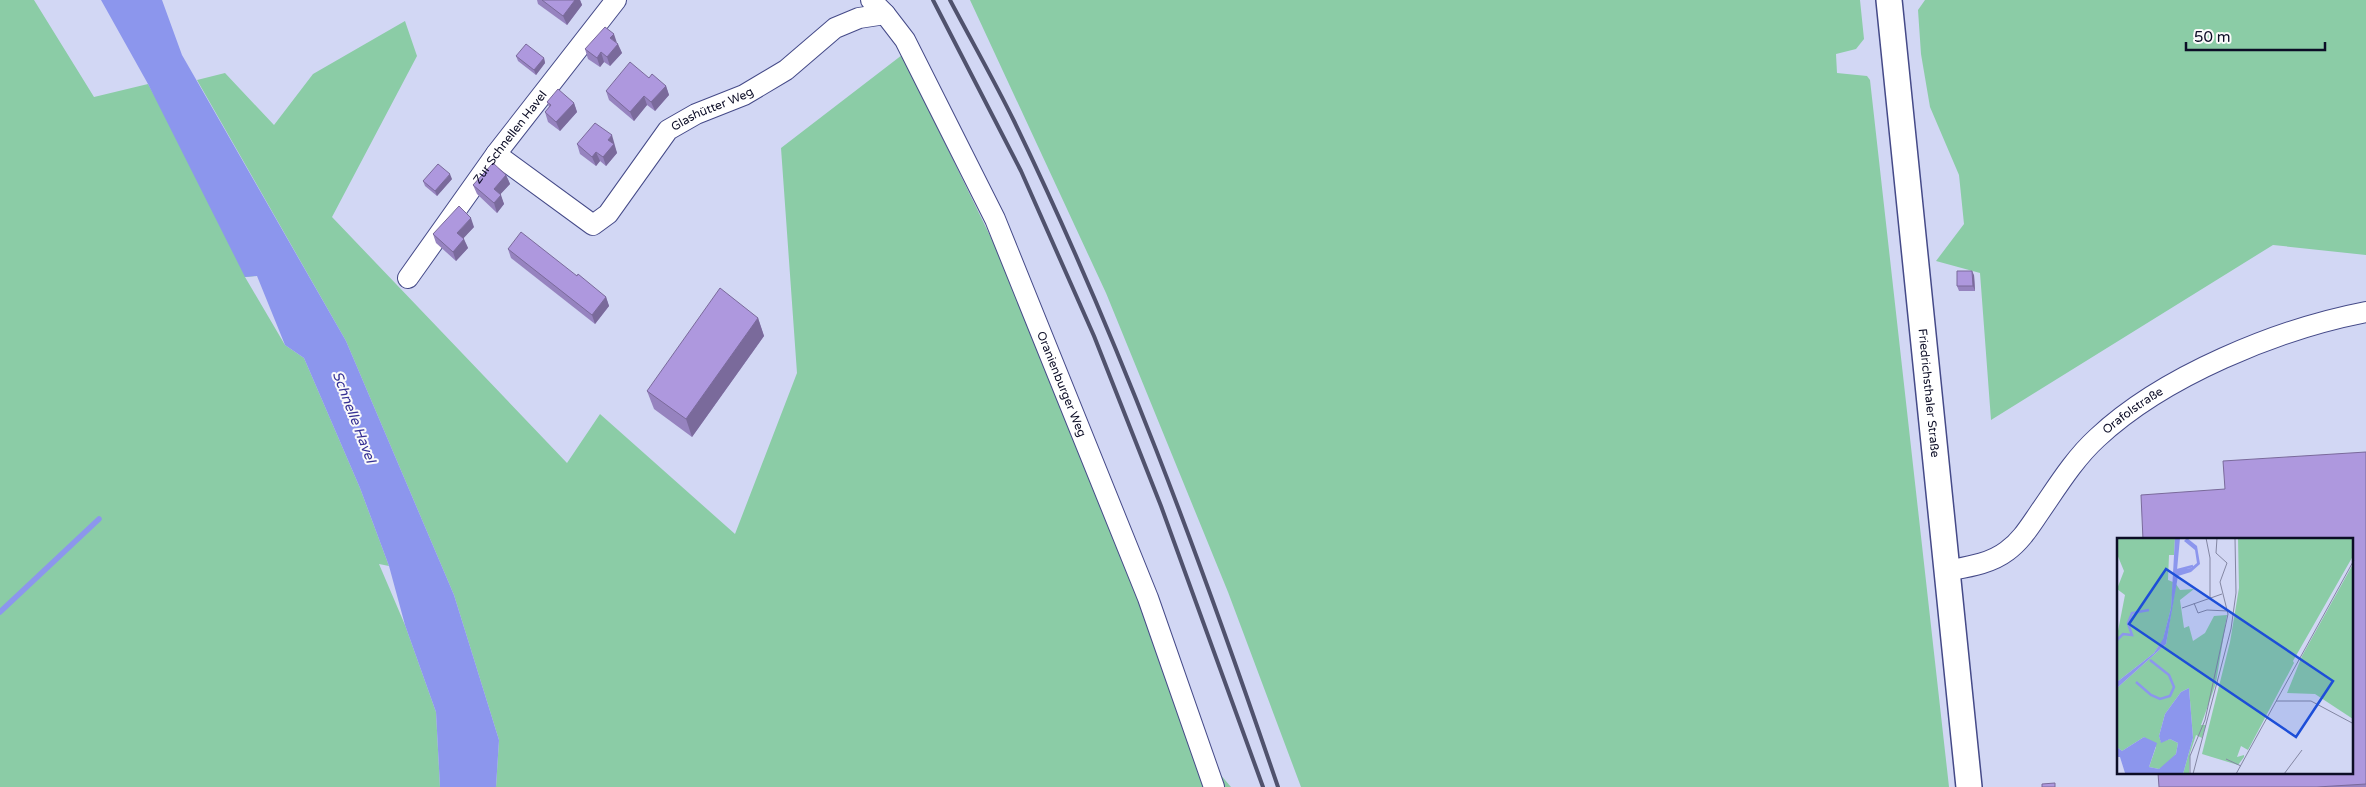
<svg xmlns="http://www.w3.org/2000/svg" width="2366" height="787" font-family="'Varela Round',sans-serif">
<rect width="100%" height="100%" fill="#d2d7f4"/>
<g fill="#8bcca6">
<path d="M0,0H34L94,97L148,84L256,276L245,277L285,345L304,358L360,488L389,566L379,564L405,625L436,712L440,787H0Z"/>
<path d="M970,0H1860L1864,39L1856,49L1836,54L1837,73L1867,76L1870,80L1949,787H1301L1228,592L1106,293Z"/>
<path d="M1925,0H2366V255L2273,245L1991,420L1980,273L1936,261L1964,224L1959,175L1930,107L1921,54L1918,10Z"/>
<path d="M405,21L417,56L332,217L567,463L600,414L735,534L797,373L781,148L902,55L1014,285L1046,346L1190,739L1231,787H496L499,740L454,595L346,341L197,80L225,73L274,125L313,74Z"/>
</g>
<path fill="#8c96ed" d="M101,0H162L182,55L346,341L454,595L499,740L496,787H440L436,712L405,625L389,566L360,488L304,358L285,345L257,276L245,277L148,84Z"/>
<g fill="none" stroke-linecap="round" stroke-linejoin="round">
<path stroke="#8c96ed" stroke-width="5.5" d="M0,612L99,519"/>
<g stroke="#454a88" stroke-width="22">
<g id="minor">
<path id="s1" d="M871,0L885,14L905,40L995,219L1148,598L1214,787"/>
<path id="s2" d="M496,154L593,225L608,214L668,130L696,114L744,95L786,70L835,28L859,18L885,14"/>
<path id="s3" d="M408,278L496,154L616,0"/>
<path id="s4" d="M1946,571C1967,567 1990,564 2007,551C2021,541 2030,526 2039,513C2057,487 2074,459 2097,438C2163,376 2278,329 2366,312"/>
</g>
</g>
<g stroke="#454a88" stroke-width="28">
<g id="tertiary">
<path id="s5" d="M1889,0L1969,787"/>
</g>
</g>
<use href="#minor" stroke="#fff" stroke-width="20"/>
<use href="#tertiary" stroke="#fff" stroke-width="25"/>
<g stroke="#50526d" stroke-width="4">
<path d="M933,0L1021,171L1094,336L1161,506L1263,787"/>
<path d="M950,0C971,40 994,80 1014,121C1118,336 1201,561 1278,787"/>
</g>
</g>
<g fill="#9683bf">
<path d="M537,0H580L582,5L567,25L538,4Z"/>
<path d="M617,43L622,53L610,66L604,62L600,67L588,59L585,49Z"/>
<path d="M516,56L544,58L545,63L536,75L518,61Z"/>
<path d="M649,78L666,86L669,95L655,111L647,105L634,121L609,100L606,91Z"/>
<path d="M547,102L574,103L577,112L560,131L548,122L545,112L549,107Z"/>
<path d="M577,144L615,145H614L617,153L606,166L600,161L596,166L580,154Z"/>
<path d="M506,175L510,184L500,194L504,204L497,213L477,194L473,185Z"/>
<path d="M452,179L437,196L425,186L423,181Z"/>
<path d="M474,227L463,238L468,248L456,261L436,243L433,234Z"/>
<path d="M508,249L577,276L606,297L609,306L595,324L511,258Z"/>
<path d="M1974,275L1975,291H1959L1957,286Z"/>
<path d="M758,318L764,336L692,437L654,409L647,391Z"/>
<path d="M2366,452V787H2159L2225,489Z"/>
</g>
<g fill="#7a6a9b">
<path d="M575,0H580L582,5L567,25L563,16Z"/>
<path d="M614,34L617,43L610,38Z"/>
<path d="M618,44L622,53L610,66L607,57Z"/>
<path d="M601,52L604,62L600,67L597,58Z"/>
<path d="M544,58L545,63L536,75L534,70Z"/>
<path d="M666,86L669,95L655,111L651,102Z"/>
<path d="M644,96L647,105L634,121L630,112Z"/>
<path d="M574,103L577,112L560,131L556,122Z"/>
<path d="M612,135L617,153L606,166L603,157L608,140Z"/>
<path d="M596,152L600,161L596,166L592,157Z"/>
<path d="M450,174L452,179L437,196L435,191Z"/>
<path d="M506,175L510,184L497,198L494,189Z"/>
<path d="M501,195L504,204L497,213L494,203Z"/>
<path d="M471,218L474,227L460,242L457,233Z"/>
<path d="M464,239L468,248L456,261L453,252Z"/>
<path d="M1972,271L1974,275L1975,291L1973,286Z"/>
<path d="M606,297L609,306L595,324L592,315Z"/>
<path d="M758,318L764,336L692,437L686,419Z"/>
</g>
<g fill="#ae98de" stroke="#7a6a9b">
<path d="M542,0H575L563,16Z"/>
<path d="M605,27L614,34L610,38L618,44L607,57L601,52L597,58L585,49Z"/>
<path d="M526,44L544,58L534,70L516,56Z"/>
<path d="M630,62L649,78L652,74L666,86L651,102L644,96L630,112L606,91Z"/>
<path d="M558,89L574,103L556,122L545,112L551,105L547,102Z"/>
<path d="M595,123L612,135L608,140L614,144L603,157L596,152L592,157L577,144Z"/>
<path d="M493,163L506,175L494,189L501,195L494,203L473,185Z"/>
<path d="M438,164L450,174L435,191L423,181Z"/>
<path d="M459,206L471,218L457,233L464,239L453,252L433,234Z"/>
<path d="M521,232L577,276L578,274L606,297L592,315L508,249Z"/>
<path d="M1957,271H1972L1973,286H1957Z"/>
<path d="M720,288L758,318L686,419L647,391Z"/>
<path d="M2366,452V784L2317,787H2159L2158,773H2352V540H2143L2141,495L2225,489L2223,461Z"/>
<path d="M2055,783V787H2042V784Z"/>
</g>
<g text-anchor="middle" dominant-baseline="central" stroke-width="4" stroke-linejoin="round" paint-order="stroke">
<g font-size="12" fill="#0c0d26" stroke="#fafafa">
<text stroke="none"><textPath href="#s2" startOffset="291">Glashütter Weg</textPath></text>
<text stroke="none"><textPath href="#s3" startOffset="174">Zur Schnellen Havel</textPath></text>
<text stroke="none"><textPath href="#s1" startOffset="431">Oranienburger Weg</textPath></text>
<text stroke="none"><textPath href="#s5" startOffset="395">Friedrichsthaler Straße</textPath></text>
<text stroke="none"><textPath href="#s4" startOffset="255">Orafolstraße</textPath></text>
</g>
<g font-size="14" font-style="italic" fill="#353094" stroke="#fafafa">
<text transform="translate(354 417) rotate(69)">Schnelle Havel</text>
</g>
</g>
<g transform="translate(2117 538)">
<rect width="236" height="236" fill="#d2d7f4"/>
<path d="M0,0H58L57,17H52L51,42L56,44L54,70L46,102L37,115L0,144V98L8,57L0,51L7,33L0,16ZM121,0H236V18L176,123L177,125L131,212L124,208L120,219L127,217V219L121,227L85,216L113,104L122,50ZM236,26V181L198,156L170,155L185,118ZM59,46L63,52L77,51L63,62L67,90L72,88L76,103L88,95L97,78L110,77L99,145L84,187H89L85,200L79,197L73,215L72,236H66L76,200L72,150L64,154L48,176L42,198L44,204L53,201L61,205L59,216L49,228L42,231L32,229L39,209L27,199L5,213L0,209V150L49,106Z" fill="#8bcca6"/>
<path d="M58,0H63L60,32L74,30L80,25L78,12L67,3L70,0L80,8L83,26L74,34L61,38L49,106L0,150V144L37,115L46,101L54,70ZM72,150L76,200L66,236L8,235L3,219H0V209L5,213L27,199L40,205L32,229L42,231L59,216L61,205L53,201L44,205L42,198L48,176L64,154Z" fill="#8c96ed"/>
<path fill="none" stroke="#8c96ed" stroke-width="2.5" d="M57,33L76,28M0,102L6,96L15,97L11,85L15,75L32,72M19,144L34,157L43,161L53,158L57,149L52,137L33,122"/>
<path fill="none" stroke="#8386a2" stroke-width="1" d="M89,0L93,20V60M77,65L81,75L90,72L111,73M65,70L105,56M159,163H194L237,186M109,221L124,228M73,236V218L88,182L111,76L103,44L110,25L99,15L100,0M76,236L114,91L119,55L118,0M119,236L237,22M167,236L185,212"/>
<path fill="#1d4ed8" fill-opacity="0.15" stroke="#1d4ed8" stroke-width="2.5" d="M49,31L216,143L179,199L12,86Z"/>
<rect width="236" height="236" fill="none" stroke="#0c0d26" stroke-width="2.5"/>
</g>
<path d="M2186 42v8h139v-8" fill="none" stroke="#0c0d26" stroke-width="2.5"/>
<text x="2194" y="42" font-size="15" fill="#0c0d26" stroke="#fafafa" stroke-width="4" paint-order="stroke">50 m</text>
</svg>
